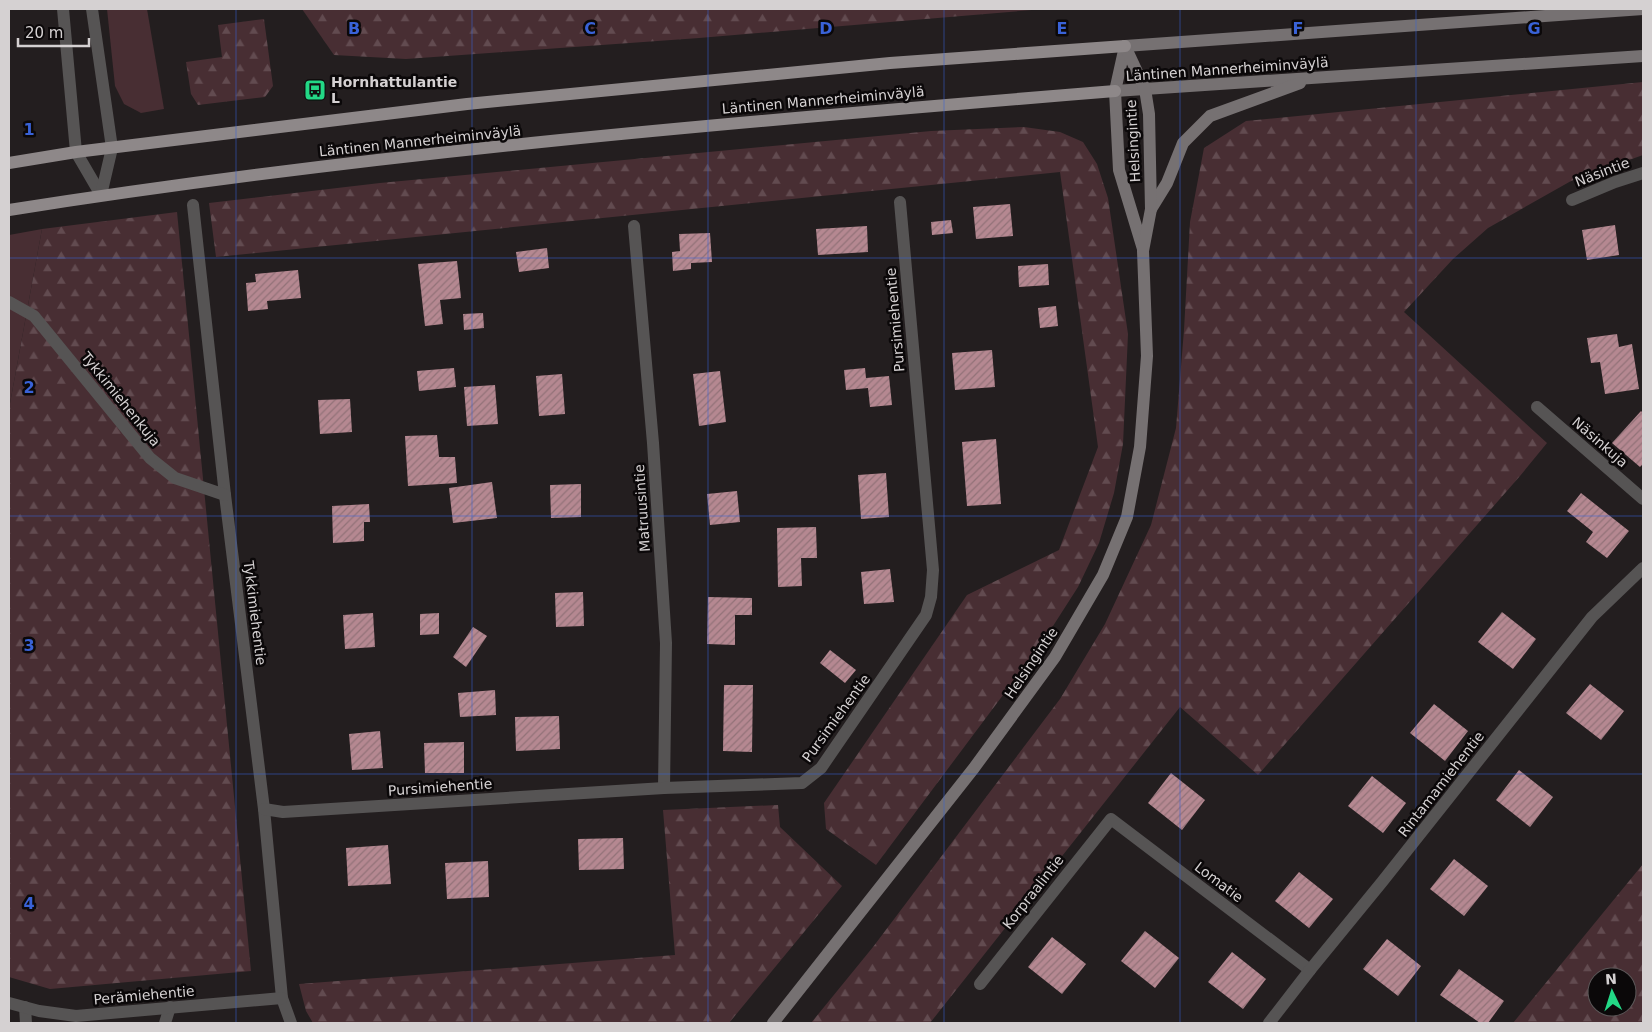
<svg xmlns="http://www.w3.org/2000/svg" width="1652" height="1032" font-family="'DejaVu Sans',sans-serif">
<defs>
<pattern id="forest-firs" width="22" height="20" patternUnits="userSpaceOnUse" patternTransform="scale(1.25)"><rect width="22" height="20" fill="#482e33"/><path d="M5 1l3.5 6h-7zM16 11l3.5 6h-7z" fill="#624b50"/></pattern>
<pattern id="building-hatch" width="6" height="6" patternUnits="userSpaceOnUse" patternTransform="scale(1.25)"><rect width="6" height="6" fill="#b58891"/><path d="M-1 1l2-2M0 6l6-6M5 7l2-2" fill="none" stroke="#927278"/></pattern>
</defs>
<rect width="100%" height="100%" fill="#231e1f"/>
<g fill="#482e33">
<path d="M107,9H147L164,109L141,113L124,104L115,86Z"/>
<path d="M42,229L9,409V235Z"/>
</g>
<g fill="url(#forest-firs)" fill-rule="evenodd">
<path d="M302,9H1044L699,38L406,59L334,55Z"/>
<path d="M264,19L273,86L265,97L198,105L191,94L186,62L222,57L218,25Z"/>
<path d="M1643,82V155L1571,181L1488,228L1453,259L1404,312L1547,443L1520,476L1258,775L1180,707L930,1023H811L873,947L1060,699L1105,624L1151,525L1176,428L1184,330L1190,222L1204,148L1246,121Z"/>
<path d="M1024,127L1060,132L1083,142L1097,164L1108,198L1128,334L1123,444L1114,493L1099,543L1078,587L1053,626L1009,687L876,865L826,829L824,803L967,595L1059,550L1098,447L1060,172L216,257L209,203L380,183L931,131Z"/>
<path d="M177,212L251,971L50,989L9,977V409L42,229Z"/>
<path d="M778,805L780,827L842,886L729,1023H313L306,1011L299,984L675,955L663,810Z"/>
<path d="M1643,864V1023H1513ZM1597,977H1627V1007H1597Z"/>
</g>
<g fill="url(#building-hatch)">
<path d="M1010,204L1013,236L976,239L973,207Z"/>
<path d="M951,220L953,233L932,235L931,222Z"/>
<path d="M1615,225L1619,255L1587,260L1582,230Z"/>
<path d="M867,226L868,252L818,255L816,229Z"/>
<path d="M710,233L712,262L691,263V269L673,271L672,252L680,251L679,234Z"/>
<path d="M547,248L549,268L519,272L516,252Z"/>
<path d="M457,261L461,298L440,300L443,324L425,326L418,264Z"/>
<path d="M1048,264L1049,285L1019,287L1018,266Z"/>
<path d="M298,270L301,298L267,301L268,309L248,311L246,283L256,282L255,274Z"/>
<path d="M1056,306L1058,326L1040,328L1038,308Z"/>
<path d="M483,313L484,328L464,330L463,314Z"/>
<path d="M1617,334L1619,347L1632,344L1639,389L1605,394L1600,362L1591,363L1587,338Z"/>
<path d="M992,350L995,387L955,390L952,353Z"/>
<path d="M454,368L456,387L419,391L417,371Z"/>
<path d="M865,368L866,378L889,376L892,405L870,407L868,388L846,390L844,370Z"/>
<path d="M720,371L726,422L699,426L693,374Z"/>
<path d="M562,374L565,414L539,416L536,376Z"/>
<path d="M495,385L498,424L467,426L464,387Z"/>
<path d="M350,399L352,432L320,434L318,400Z"/>
<path d="M1641,411L1643,413V464L1640,467L1612,443Z"/>
<path d="M437,435L439,457H455L457,483L408,486L405,436Z"/>
<path d="M996,439L1001,504L967,506L962,442Z"/>
<path d="M886,473L889,517L861,519L858,475Z"/>
<path d="M492,482L497,518L453,523L449,488Z"/>
<path d="M581,484V517L551,518L550,485Z"/>
<path d="M737,491L740,522L710,525L707,494Z"/>
<path d="M1581,493L1629,531L1607,558L1586,542L1593,532L1567,511Z"/>
<path d="M369,504L370,522H364V541L333,543L332,506Z"/>
<path d="M816,527L817,558H801L802,586L778,587L777,528Z"/>
<path d="M890,569L894,602L864,604L861,572Z"/>
<path d="M583,592L584,626L556,627L555,593Z"/>
<path d="M708,597L752,598V615H735V645L707,644Z"/>
<path d="M1502,612L1536,639L1513,669L1478,642Z"/>
<path d="M373,613L375,647L345,649L343,615Z"/>
<path d="M439,613V634L420,635V614Z"/>
<path d="M473,627L487,636L466,667L453,657Z"/>
<path d="M830,650L856,670L845,683L820,663Z"/>
<path d="M1590,684L1624,711L1601,740L1566,713Z"/>
<path d="M724,685H753L752,752L723,751Z"/>
<path d="M495,690L496,715L460,717L458,693Z"/>
<path d="M1434,704L1468,731L1445,761L1410,733Z"/>
<path d="M559,716L560,749L516,751L515,717Z"/>
<path d="M380,731L383,768L352,770L349,734Z"/>
<path d="M464,742V773H425L424,743Z"/>
<path d="M1519,770L1553,797L1530,827L1496,800Z"/>
<path d="M1171,773L1205,800L1182,830L1148,803Z"/>
<path d="M1372,776L1406,803L1383,833L1348,806Z"/>
<path d="M623,838L624,869L579,870L578,839Z"/>
<path d="M388,845L391,884L348,886L346,848Z"/>
<path d="M1454,859L1488,886L1464,916L1430,889Z"/>
<path d="M488,861L489,897L447,899L445,863Z"/>
<path d="M1299,872L1333,899L1309,928L1275,901Z"/>
<path d="M1145,931L1179,958L1155,988L1121,961Z"/>
<path d="M1052,937L1086,964L1062,994L1028,967Z"/>
<path d="M1387,939L1421,966L1398,996L1363,969Z"/>
<path d="M1232,952L1266,979L1243,1009L1208,982Z"/>
<path d="M1459,969L1504,1001L1488,1023H1480L1440,995Z"/>
</g>
<g fill="none" stroke-linecap="round" stroke-linejoin="round">
<g stroke="#565454" stroke-width="12">
<path d="M25,1007L26,1023"/>
<path d="M165,1023L170,1007"/>
</g>
<g stroke="#565454" stroke-width="12">
<path d="M1572,200L1615,182L1643,173"/>
<path d="M193,205L225,495L264,809L282,998L291,1023"/>
<path d="M634,226L653,443L666,643L664,788"/>
<path d="M9,302L34,316L150,458L175,478L225,495"/>
<path d="M1537,407L1643,499"/>
<path d="M264,809L283,812L664,788L802,783L821,768L926,615L931,597L933,570L900,202"/>
<path d="M980,984L1111,819L1310,970"/>
<path d="M9,1003L39,1011L76,1016L282,998"/>
<path d="M1269,1023L1310,970L1382,882L1592,617L1643,568"/>
</g>
<g stroke="#565454" stroke-width="12">
<path d="M63,9L76,152L101,195"/>
<path d="M92,9L112,148L101,195"/>
</g>
<g stroke="#767172" stroke-width="12">
<path d="M1125,46L1643,9"/>
<path d="M1125,46L1115,91L1119,170L1143,249"/>
<path d="M1115,91L1643,56"/>
<path d="M1151,209L1167,183L1183,143L1210,116L1300,83"/>
<path d="M773,1023L974,768L1055,657L1103,575L1127,517L1140,447L1147,356L1143,251L1151,209L1149,114L1145,89L1125,46"/>
</g>
<g stroke="#8e8889" stroke-width="12">
<path d="M9,163L76,152L467,104L890,63L1125,46"/>
<path d="M9,210C375,152 745,121 1115,91"/>
</g>
</g>
<path fill="none" stroke="#3962d7" stroke-width="1" stroke-opacity="0.55" d="M236,9V1023M472,9V1023M708,9V1023M944,9V1023M1180,9V1023M1416,9V1023M9,258H1643M9,516H1643M9,774H1643"/>
<defs>
<g id="bus-square" transform="scale(1.125)"><rect x="-9" y="-9" width="18" height="18" rx="4" fill="#23d886" stroke="#0b0809"/><path d="M-5-6H5V4H4V6H2V4H-2V6H-4V4H-5ZM-3.5-4V0h7V-4ZM-3.5 1.2v1.5H-2V1.2ZM2 1.2v1.5H3.5V1.2Z" fill="#111"/></g>
</defs>
<g fill-rule="evenodd">
<use href="#bus-square" x="315" y="90"/>
</g>
<g text-anchor="middle" dominant-baseline="central" stroke-width="5" stroke-linejoin="round" paint-order="stroke">
<g font-size="14" fill="#d5d1d2" stroke="#0b0809">
<text transform="translate(1227 69) rotate(-4)">Läntinen Mannerheiminväylä</text>
<text transform="translate(823 100) rotate(-5)">Läntinen Mannerheiminväylä</text>
<text transform="translate(420 141) rotate(-6)">Läntinen Mannerheiminväylä</text>
<text transform="translate(1133 141) rotate(-93)">Helsingintie</text>
<text transform="translate(1602 172) rotate(-21)">Näsintie</text>
<text transform="translate(895 320) rotate(-95)">Pursimiehentie</text>
<text transform="translate(121 399) rotate(51)">Tykkimiehenkuja</text>
<text transform="translate(1600 442) rotate(41)">Näsinkuja</text>
<text transform="translate(642 508) rotate(-94)">Matruusintie</text>
<text transform="translate(255 613) rotate(83)">Tykkimiehentie</text>
<text transform="translate(1031 663) rotate(-56)">Helsingintie</text>
<text transform="translate(836 718) rotate(-54)">Pursimiehentie</text>
<text transform="translate(1441 784) rotate(-52)">Rintamamiehentie</text>
<text transform="translate(440 787) rotate(-4)">Pursimiehentie</text>
<text transform="translate(1219 882) rotate(37)">Lomatie</text>
<text transform="translate(1033 892) rotate(-52)">Korpraalintie</text>
<text transform="translate(144 995) rotate(-5)">Perämiehentie</text>
</g>
<g font-size="14" font-weight="bold" fill="#d5d1d2" stroke="#0b0809" text-anchor="start">
<text x="331" y="82">Hornhattulantie<tspan x="331" dy="16">L</tspan></text>
</g>
</g>
<g font-size="16" text-anchor="middle" font-weight="bold" fill="#3962d7" stroke="#0b0809" stroke-width="5" stroke-linejoin="round" paint-order="stroke">
<text x="354" y="34">B</text>
<text x="590" y="34">C</text>
<text x="826" y="34">D</text>
<text x="1062" y="34">E</text>
<text x="1298" y="34">F</text>
<text x="1534" y="34">G</text>
<text x="29" y="135">1</text>
<text x="29" y="393">2</text>
<text x="29" y="651">3</text>
<text x="29" y="909">4</text>
</g>
<rect width="1652" height="1032" fill="none" stroke="#d5d1d2" stroke-width="20"/>
<g transform="translate(1612 992) rotate(356)"><circle r="24" fill="#0b0809" stroke="#5c5859"/>
<path d="M0-4L9 19L0 12L-9 19Z" fill="#23d886"/>
<text y="-8" font-size="14" font-weight="bold" text-anchor="middle" fill="#d5d1d2">N</text>
</g>
<path d="M18 38v8h71v-8" fill="none" stroke="#d5d1d2" stroke-width="2.5"/>
<text x="25" y="38" font-size="15" fill="#d5d1d2" stroke="#0b0809" stroke-width="4" paint-order="stroke">20 m</text>
</svg>
